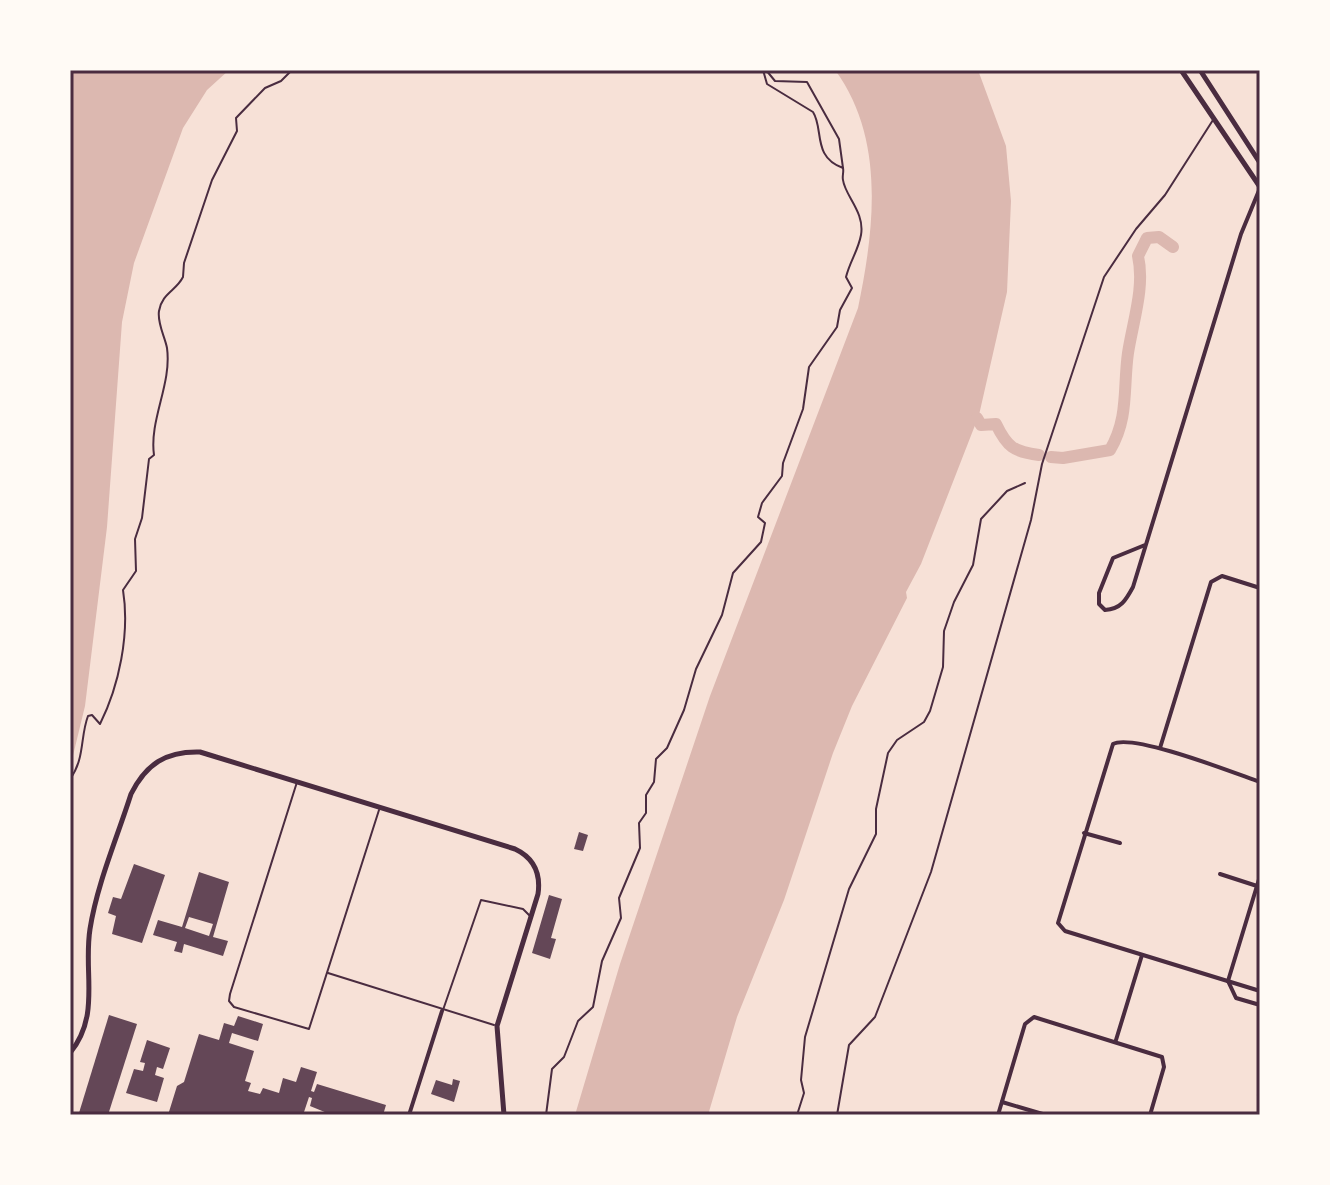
<svg xmlns="http://www.w3.org/2000/svg" width="1330" height="1185" font-family="Signika,sans-serif">
<rect width="100%" height="100%" fill="#f7e1d7"/>
<g fill="#dcb8b0">
<path d="M70,70H229L207,90L183,128L134,263L122,322L107,527L85,706L70,768Z"/>
<path d="M835,70H978L1006,146L1011,201L1007,292L979,415L921,564L906,592L907,598L852,706L833,753L784,900L737,1017L708,1115H575L620,964L710,696L858,308C874,231 886,139 835,70Z"/>
</g>
<g fill="none" stroke-linecap="round" stroke-linejoin="round">
<g stroke="#dcb8b0" stroke-width="12">
<path d="M977,418L981,425L996,424C1007,447 1014,452 1039,455"/>
<path d="M1051,457L1063,458L1110,450C1129,418 1123,388 1128,353C1133,321 1145,287 1138,256L1147,238L1159,237L1173,247"/>
</g>
</g>
<g fill="#644757" fill-rule="evenodd">
<path d="M579,832L588,835L583,851L574,849Z"/>
<path d="M134,864L165,875L142,943L112,934L116,916L108,913L113,897L121,899Z"/>
<path d="M199,872L229,882L213,937L228,941L223,956L184,944L182,953L174,951L177,942L153,935L158,920L182,927ZM189,917L213,924L209,936L185,928Z"/>
<path d="M549,895L562,899L551,938L556,939L550,959L532,953Z"/>
<path d="M109,1015L137,1024L108,1115H86L79,1113Z"/>
<path d="M238,1016L263,1024L258,1041L232,1033L229,1043L254,1051L245,1081L251,1083L248,1091L260,1094L263,1088L279,1093L283,1078L296,1082L301,1067L317,1072L311,1091L314,1092L317,1084L386,1105L383,1115H332L310,1106L312,1098L309,1097L303,1115H168L177,1086L184,1082L199,1034L219,1040L224,1023L234,1026Z"/>
<path d="M147,1040L170,1048L163,1069L157,1067L155,1075L164,1078L157,1102L126,1093L134,1069L143,1071L145,1063L140,1062Z"/>
<path d="M453,1079L460,1081L454,1102L431,1094L436,1080L452,1085Z"/>
</g>
<g fill="none" stroke-linecap="round" stroke-linejoin="round">
<g stroke="#4a2c40" stroke-width="2">
<path d="M763,70L767,84L813,112C824,129 812,157 843,168L839,139L807,82L775,81L766,70"/>
<path d="M70,779C85,759 80,737 88,716L92,715L100,724C119,686 130,634 123,590L136,571L135,539L142,518L149,459L154,455C149,420 172,384 167,348C165,337 157,323 159,311C162,293 176,291 183,277L184,263L212,180L237,131L236,118L265,88L281,81L292,70"/>
<path d="M70,780V794"/>
<path d="M546,1115L552,1069L564,1057L578,1021L593,1007L602,961L621,918L619,898L640,848L639,823L646,813V795L654,782L656,759L667,748L684,710L696,669L722,615L733,573L761,542L765,523L758,517L762,503L782,476L783,463L803,409L809,367L837,327L840,310L852,288L846,277C850,261 858,251 861,235C865,212 845,196 843,180C842,176 844,172 843,168"/>
<path d="M797,1115L804,1093L801,1080L805,1037L849,889L876,834V809L888,753L897,740L924,722L930,711L943,667L944,631L954,602L973,565L981,519L1007,491L1025,483"/>
</g>
<g stroke="#4a2c40" stroke-width="2">
<path d="M297,782L230,994L229,1001L234,1007L309,1029L379,810"/>
<path d="M328,973L494,1025"/>
<path d="M443,1010L481,900L523,909L530,916"/>
<path d="M837,1115L849,1045L875,1017L931,872L1031,520L1042,464L1104,277L1136,229L1165,195L1213,120"/>
</g>
<g stroke="#4a2c40" stroke-width="4">
<path d="M1145,545L1113,558L1099,593V604L1105,610C1121,609 1126,600 1133,587L1241,234L1260,188"/>
<path d="M1160,748L1211,582L1222,576L1260,588"/>
<path d="M1260,782C1234,773 1133,733 1113,744L1058,923L1065,931L1260,991"/>
<path d="M1084,833L1120,843"/>
<path d="M1220,874L1257,886"/>
<path d="M1228,981L1260,876"/>
<path d="M1228,981L1236,998L1260,1005"/>
<path d="M1116,1040L1142,955"/>
<path d="M1259,1095L1260,1096"/>
<path d="M1002,1102L1046,1115"/>
<path d="M409,1115L442,1011"/>
<path d="M998,1115L1025,1024L1034,1017L1162,1057L1164,1067L1150,1115"/>
</g>
<path stroke="#4a2c40" stroke-width="5" d="M70,1053C101,1015 83,973 90,929C97,884 117,838 131,794C146,764 166,751 200,752L515,849C534,858 541,873 538,894L497,1026L504,1115"/>
<g stroke="#4a2c40" stroke-width="5">
<path d="M1181,70L1260,187"/>
<path d="M1200,70L1260,163"/>
</g>
</g>
<rect width="1330" height="1185" fill="none" stroke="#fffaf5" stroke-width="144"/>
<rect x="72" y="72" width="1186" height="1041" fill="none" stroke="#4a2c40" stroke-width="3"/>
</svg>
